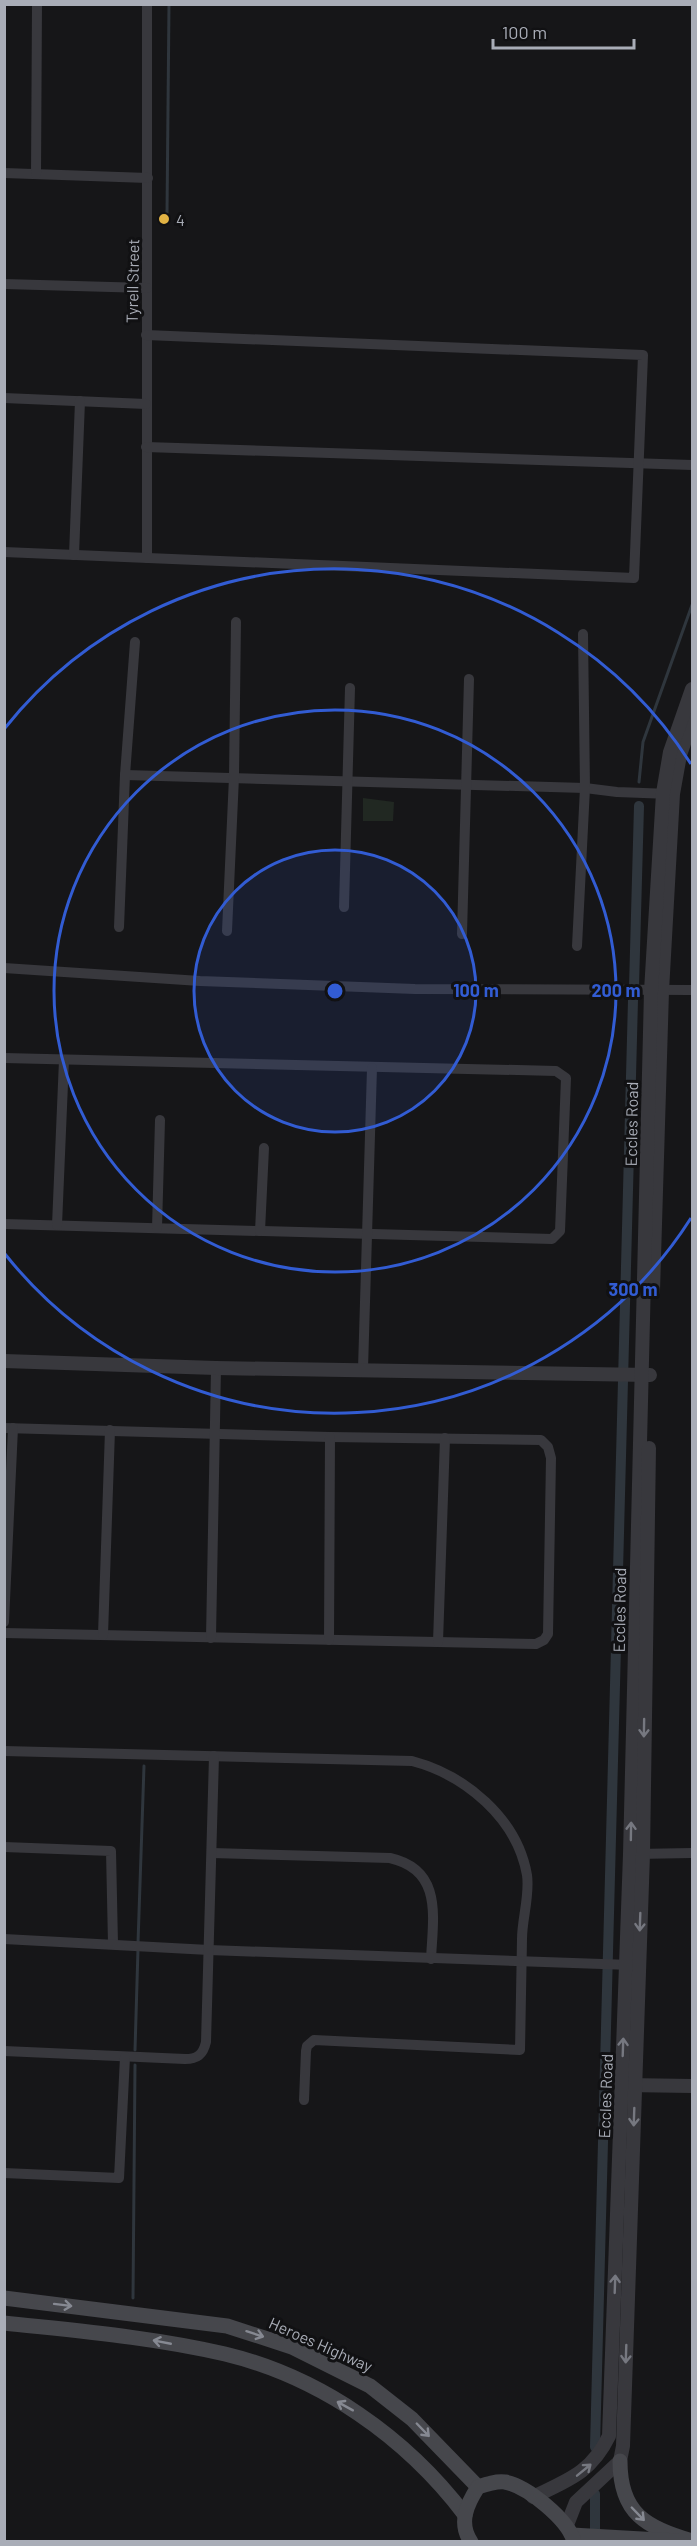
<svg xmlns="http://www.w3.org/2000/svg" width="697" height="2546" font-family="Barlow,sans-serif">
<rect width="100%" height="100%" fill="#161618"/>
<path fill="#212822" d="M363,798L394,802L393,821H363Z"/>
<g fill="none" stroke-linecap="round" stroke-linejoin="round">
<g stroke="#2f363d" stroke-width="3">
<path d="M167,213L169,4"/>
<path d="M639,782L643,742L692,605"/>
<path d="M138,1943L144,1766"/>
<path d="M135,2050L138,1949"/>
<path d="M133,2298L135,2065"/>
</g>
<g stroke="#2f363d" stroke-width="10">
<path d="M634,987L639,806"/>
<path d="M595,2447L633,1000"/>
<path d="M595,2532V2494"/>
</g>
<g stroke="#38383d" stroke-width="10">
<path d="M147,4V558"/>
<path d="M4,173L148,178"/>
<path d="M36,174L37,4"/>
<path d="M4,284L147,288"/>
<path d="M4,398L146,404"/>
<path d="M146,447L692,465"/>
<path d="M4,552L634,578L643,355L146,335"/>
<path d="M74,555L80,401"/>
<path d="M125,775L585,788L617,792L670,794"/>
<path d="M344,907L350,688"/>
<path d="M119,927L125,775L135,642"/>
<path d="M227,931L234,777L236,622"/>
<path d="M462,934L469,679"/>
<path d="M577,946L585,788L583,634"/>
<path d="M4,968L200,981L415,989L692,990"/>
<path d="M4,1058L556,1071L566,1078L560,1231L552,1239L4,1224"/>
<path d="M57,1225L64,1060"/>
<path d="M157,1228L160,1120"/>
<path d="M260,1231L264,1148"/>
<path d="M363,1369L372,1068"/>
<path d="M4,1428L330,1437L541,1440L548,1447L551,1458L548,1634L544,1640L536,1644L4,1633"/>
<path d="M4,1622L13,1428"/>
<path d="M103,1635L110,1430"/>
<path d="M211,1638L216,1368"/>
<path d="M329,1640L330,1437"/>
<path d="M438,1642L445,1438"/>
<path d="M4,1751L412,1761C465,1775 517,1818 527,1875C530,1895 522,1919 522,1939C521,1976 521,2013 520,2050L314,2040L307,2046L306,2051L304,2100"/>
<path d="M4,1847L111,1851L113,1944"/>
<path d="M212,1853L390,1858C443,1870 433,1917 431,1959"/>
<path d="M636,1854L692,1853"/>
<path d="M4,1939L209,1950L631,1965"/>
<path d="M4,2051L185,2059C197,2059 203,2055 206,2042L214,1756"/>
<path d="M4,2173L119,2178L125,2057"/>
</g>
<g stroke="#38383d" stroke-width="14">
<path d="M653,1291L662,991L673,794L680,755L692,720"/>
<path d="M4,1361L216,1368L650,1375"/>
<path d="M626,2085L692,2086"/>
<path d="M533,2497C568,2480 591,2473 609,2436L630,1854L651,991L663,793L670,752L692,689"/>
<path d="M567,2525L576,2502L620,2461L623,2446L643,1854L649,1448"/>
</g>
<g stroke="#46474c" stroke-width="15">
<path d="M4,2298L227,2326L292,2347L370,2386L412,2419L478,2487"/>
<path d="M4,2323C78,2331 152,2337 225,2354C320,2377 406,2437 465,2515"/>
<path d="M620,2461C620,2514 646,2527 692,2541"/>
<path d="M572,2535L677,2541"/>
<path d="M471,2542C458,2523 467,2504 478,2487C487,2484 496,2481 505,2482C527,2486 569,2520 574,2542"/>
</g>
</g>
<defs><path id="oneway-shaft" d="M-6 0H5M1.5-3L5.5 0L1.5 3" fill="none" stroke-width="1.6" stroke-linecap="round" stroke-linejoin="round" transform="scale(1.5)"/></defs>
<g stroke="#767880">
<use href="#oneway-shaft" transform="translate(644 1728) rotate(91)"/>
<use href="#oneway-shaft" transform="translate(631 1831) rotate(-89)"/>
<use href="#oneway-shaft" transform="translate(640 1922) rotate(92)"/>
<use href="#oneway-shaft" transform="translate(623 2047) rotate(-88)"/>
<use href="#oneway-shaft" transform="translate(634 2117) rotate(92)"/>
<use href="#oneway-shaft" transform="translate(615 2284) rotate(-88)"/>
<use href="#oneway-shaft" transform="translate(626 2354) rotate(92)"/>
<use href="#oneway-shaft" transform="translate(584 2470) rotate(-39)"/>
</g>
<g stroke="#868992">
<use href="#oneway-shaft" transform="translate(63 2305) rotate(7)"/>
<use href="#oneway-shaft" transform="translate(255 2334) rotate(18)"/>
<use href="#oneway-shaft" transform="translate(162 2342) rotate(-169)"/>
<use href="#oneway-shaft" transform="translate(345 2406) rotate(-151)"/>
<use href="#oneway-shaft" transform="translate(423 2430) rotate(46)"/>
<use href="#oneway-shaft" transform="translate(638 2514) rotate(46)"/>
</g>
<circle cx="335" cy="991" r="141" fill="#325cd3" fill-opacity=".12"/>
<g fill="none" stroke="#325cd3" stroke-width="3">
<circle cx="335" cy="991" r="141"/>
<circle cx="335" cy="991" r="281"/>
<path d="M691 1218A422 422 0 0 1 5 1254M5 728A422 422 0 0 1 691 764"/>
</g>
<circle fill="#e2b344" stroke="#111113" stroke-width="2" cx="164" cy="219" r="6"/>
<g text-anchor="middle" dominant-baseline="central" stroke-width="6" stroke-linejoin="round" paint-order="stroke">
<g font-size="16" fill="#a9adb7" stroke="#111113" text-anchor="start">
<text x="176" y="219">4</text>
</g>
<g font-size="16" fill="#a9adb7" stroke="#111113">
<text transform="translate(132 281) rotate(-89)">Tyrell Street</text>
<text transform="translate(631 1124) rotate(-89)">Eccles Road</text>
<text transform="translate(619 1610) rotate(-89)">Eccles Road</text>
<text transform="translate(605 2096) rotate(-88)">Eccles Road</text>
<text transform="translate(321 2344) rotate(24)">Heroes Highway</text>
</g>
</g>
<circle cx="335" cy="991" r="9" fill="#325cd3" stroke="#111113" stroke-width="3"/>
<g font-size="18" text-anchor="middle" font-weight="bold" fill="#325cd3" stroke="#111113" stroke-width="6" stroke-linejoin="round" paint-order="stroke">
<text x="476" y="997">100 m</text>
<text x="616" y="997">200 m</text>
<text x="633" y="1296">300 m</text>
</g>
<rect width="697" height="2546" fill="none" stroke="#a9adb7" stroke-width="12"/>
<path d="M493 39v9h141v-9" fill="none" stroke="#a9adb7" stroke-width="3"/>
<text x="502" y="39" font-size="18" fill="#a9adb7" stroke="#111113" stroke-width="4.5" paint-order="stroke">100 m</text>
</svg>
